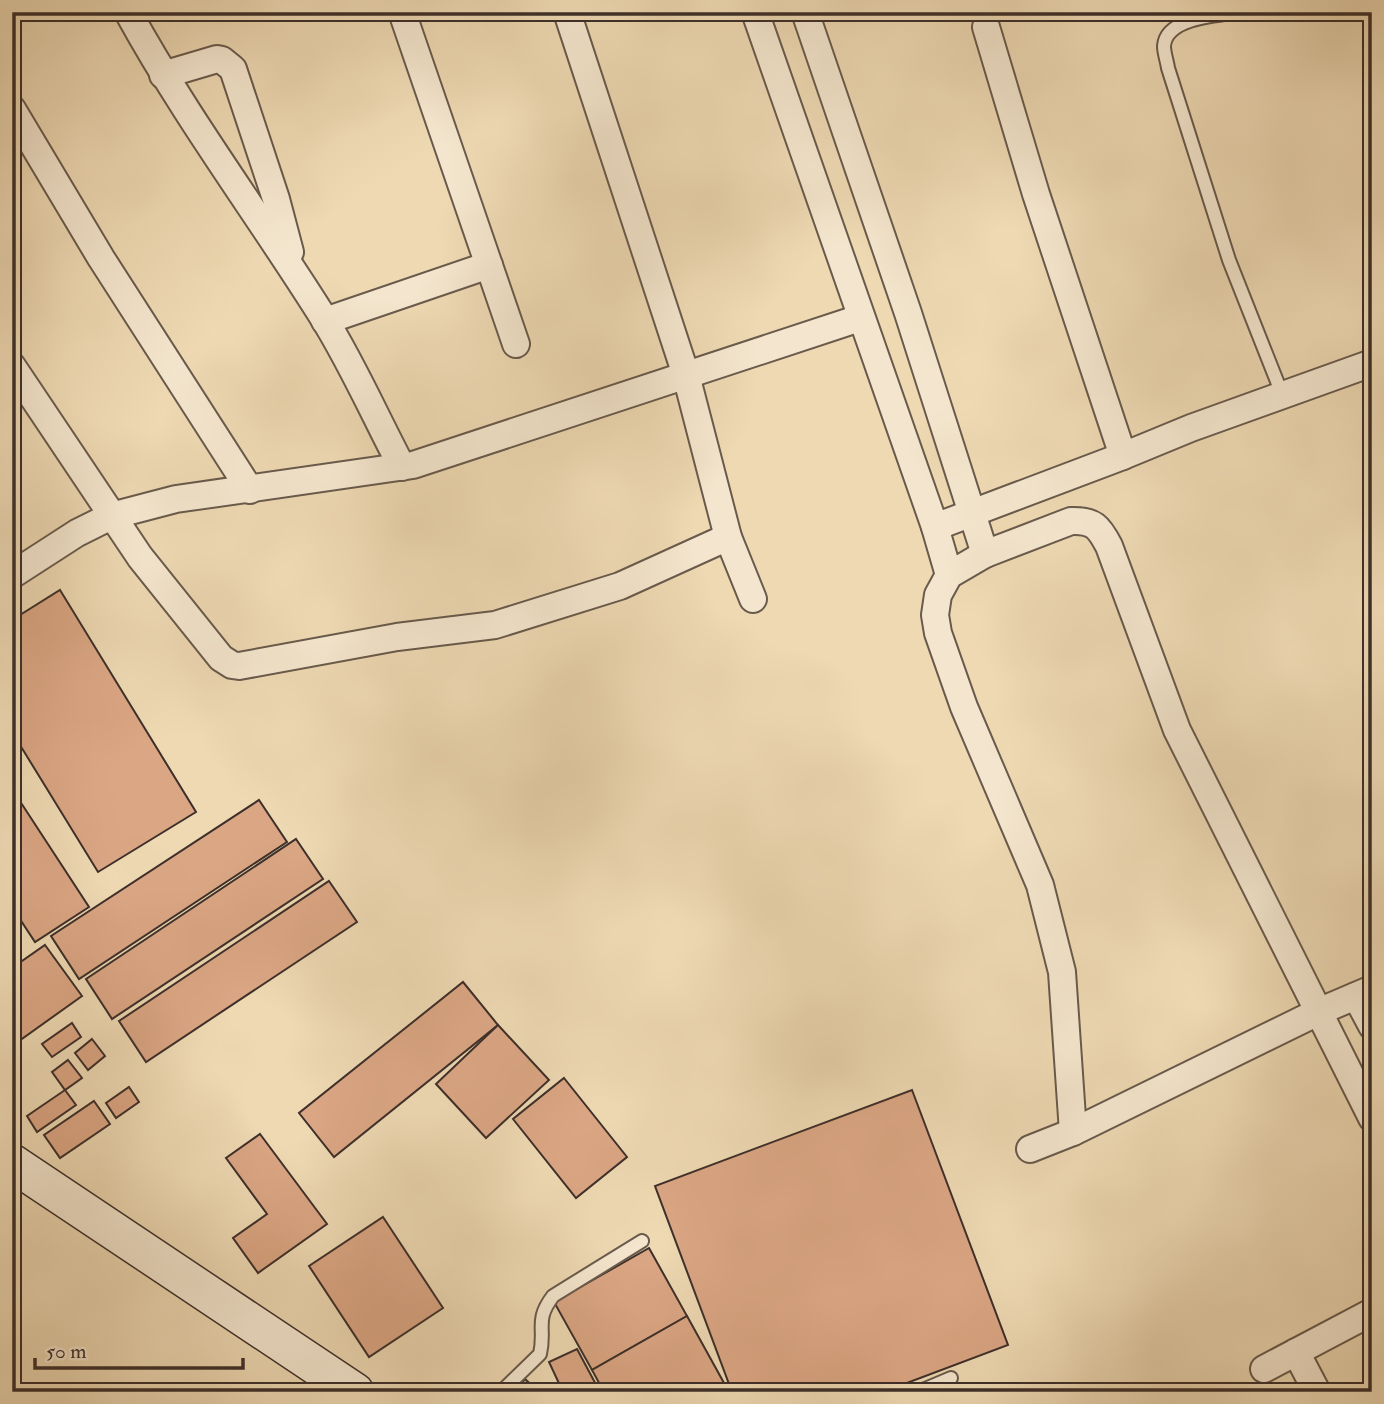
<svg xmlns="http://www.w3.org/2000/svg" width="1384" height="1404" font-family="'IM FELL Double Pica',serif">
<rect width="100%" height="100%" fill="#eed9b3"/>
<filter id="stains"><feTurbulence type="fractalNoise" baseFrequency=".00286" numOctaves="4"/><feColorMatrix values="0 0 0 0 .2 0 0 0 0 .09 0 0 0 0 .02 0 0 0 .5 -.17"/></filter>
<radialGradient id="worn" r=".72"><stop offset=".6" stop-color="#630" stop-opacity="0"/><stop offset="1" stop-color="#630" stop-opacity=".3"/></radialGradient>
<g fill="#dba684" stroke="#3d2f2a" stroke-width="2">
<path d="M60,590L196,812L98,872L12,732V620Z"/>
<path d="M12,789L89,907L35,942L12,907Z"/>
<path d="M259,800L287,842L79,979L51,936Z"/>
<path d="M296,839L323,879L112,1019L86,979Z"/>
<path d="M329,881L357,922L146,1062L119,1021Z"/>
<path d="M45,945L82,996L12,1046V968Z"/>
<path d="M463,982L498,1025L334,1157L299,1113Z"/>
<path d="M72,1023L81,1037L52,1057L42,1044Z"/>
<path d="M498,1025L549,1080L486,1138L436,1084Z"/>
<path d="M92,1039L105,1056L88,1070L75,1053Z"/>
<path d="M68,1060L82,1078L65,1090L52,1072Z"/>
<path d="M564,1078L627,1157L576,1198L513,1119Z"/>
<path d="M129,1087L139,1102L116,1118L106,1103Z"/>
<path d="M65,1090L76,1105L37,1132L27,1116Z"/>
<path d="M912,1090L1008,1345L883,1392H732L655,1186Z"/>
<path d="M94,1101L110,1124L60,1158L44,1135Z"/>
<path d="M260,1134L327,1224L258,1273L233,1238L267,1214L226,1158Z"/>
<path d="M383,1217L443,1308L369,1357L309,1266Z"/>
<path d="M649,1248L687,1316L592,1370L554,1302Z"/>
<path d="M687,1316L724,1383L709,1392H604L592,1370Z"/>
<path d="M577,1349L600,1392H563L549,1362Z"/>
<path d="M525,1379L539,1392H513Z"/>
</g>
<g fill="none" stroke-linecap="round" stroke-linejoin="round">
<g stroke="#695a4c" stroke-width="16">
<g id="lane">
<path d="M1242,12C1220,15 1166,17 1164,46C1164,53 1167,61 1168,68L1229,260L1282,394"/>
<path d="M501,1392L540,1354C546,1328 534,1321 553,1296L642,1241"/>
<path d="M918,1392L951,1378"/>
</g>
</g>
<g stroke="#695a4c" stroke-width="30">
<g id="street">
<path d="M128,12C186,118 259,215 323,317C353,365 376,418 402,467"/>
<path d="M402,12L516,344"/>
<path d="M567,12L686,375L728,537L753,599"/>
<path d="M755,12L935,527L949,575"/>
<path d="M805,12L908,313L985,554"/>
<path d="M986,27L1036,194L1123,456"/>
<path d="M163,75L217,59L222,60L233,69L276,199L290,252"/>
<path d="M12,109L101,258L250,490"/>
<path d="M325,321L489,265"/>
<path d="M12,366L140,557L221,658L232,665L239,666L397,637L495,625L620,586L728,537"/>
<path d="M935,527L1123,456L1191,428L1372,363"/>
<path d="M12,575L77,533L111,516L176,499L413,465L860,318"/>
<path d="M1356,996L1372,1026"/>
<path d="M1073,1132L1062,972L1040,885L964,707L938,633L935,615L938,595L949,575L985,554L1071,521C1094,520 1099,527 1109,546L1177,730L1372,1118"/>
<path d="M1030,1149L1073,1132L1318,1012L1372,989"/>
<path d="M1296,1352L1317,1392"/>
<path d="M1264,1369L1372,1312"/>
</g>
</g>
<g stroke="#3d2f2a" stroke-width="40">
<path id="secondary" d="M12,1163L355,1392"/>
</g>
<use href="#lane" stroke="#f4e6ce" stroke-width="12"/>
<use href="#street" stroke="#f4e6ce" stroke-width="26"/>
<use href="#secondary" stroke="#f4e6ce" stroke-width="37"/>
</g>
<rect width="1384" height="1404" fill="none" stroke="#eed9b3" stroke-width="42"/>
<rect x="14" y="14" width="1356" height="1376" fill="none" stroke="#3d2f2a" stroke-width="3.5"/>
<rect x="21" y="21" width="1342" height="1362" fill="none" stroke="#3d2f2a" stroke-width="2"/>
<path d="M35 1358v10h208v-10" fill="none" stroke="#3d2f2a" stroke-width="3.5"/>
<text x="46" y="1358" font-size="21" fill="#3d2f2a" stroke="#f4e6ce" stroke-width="5" paint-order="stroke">50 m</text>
<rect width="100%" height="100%" filter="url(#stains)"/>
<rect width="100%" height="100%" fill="url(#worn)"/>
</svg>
